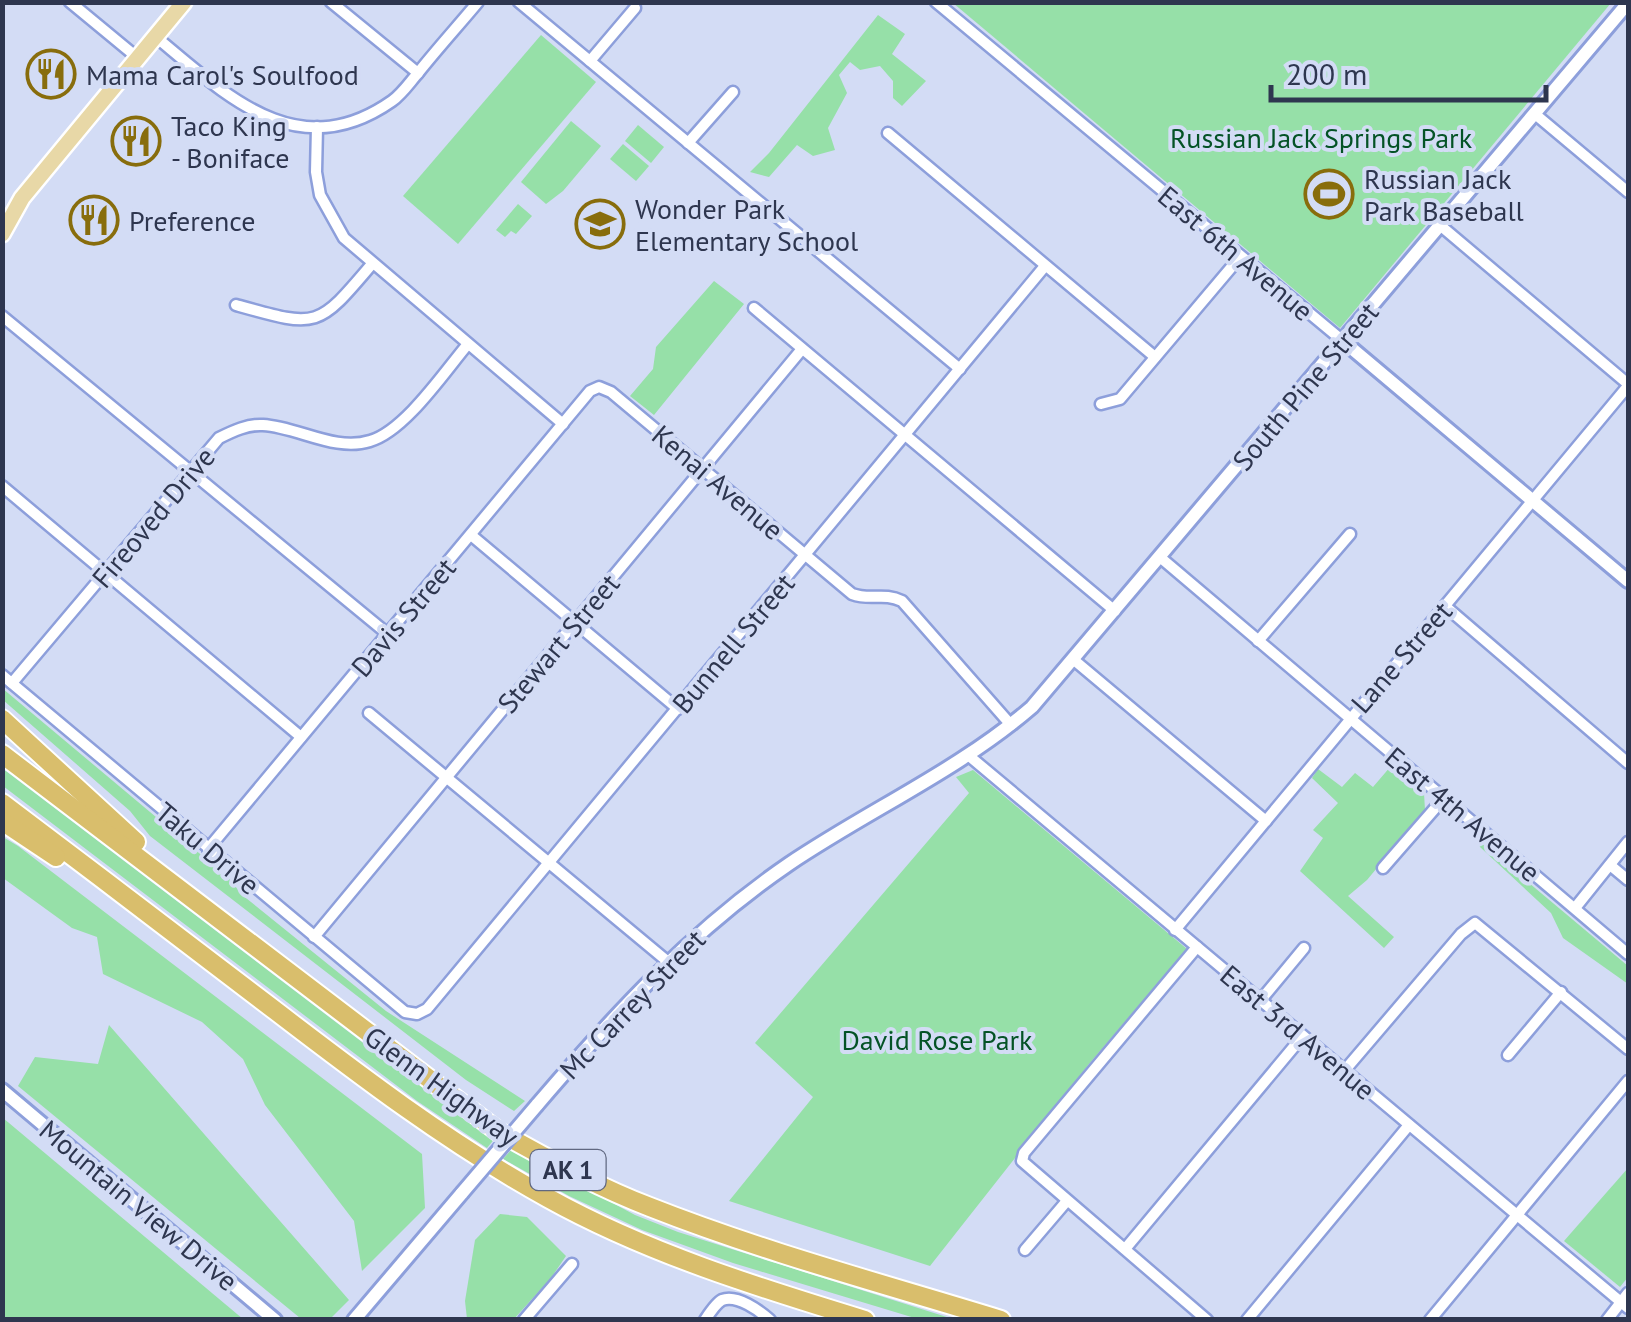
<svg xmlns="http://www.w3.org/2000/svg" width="1631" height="1322" font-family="'PT Sans',sans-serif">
<rect width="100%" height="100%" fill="#d3dcf5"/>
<g fill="#96e0a8">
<path d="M953,3H1611L1340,328Z"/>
<path d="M878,15L905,34L892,54L926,81L902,106L893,98V81L880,66L860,70L850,62L839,75L847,93L828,128L835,150L813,156L797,145L769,177L750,172L769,153Z"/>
<path d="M541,35L596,82L458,244L403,196Z"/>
<path d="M571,121L601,146L563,191L546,204L521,182Z"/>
<path d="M638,125L664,147L651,163L625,141Z"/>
<path d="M623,144L649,166L636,181L610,159Z"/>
<path d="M518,204L532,216L516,234L511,231L505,237L496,230Z"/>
<path d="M714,281L744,304L654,415L630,396L653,369L656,347Z"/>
<path d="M2,688L230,879L241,894L386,1011L525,1101L514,1111L466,1080L150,836L130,811L3,700Z"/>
<path d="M1391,766L1424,793L1425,810L1367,880L1348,896L1394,937L1384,948L1300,871L1323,838L1313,830L1338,803L1312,778L1318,769L1342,787L1355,773L1373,787Z"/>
<path d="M2,768L387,1061L496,1137L487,1148L417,1101L3,786Z"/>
<path d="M973,770L1187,949L1089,1064L930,1266L729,1201L813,1097L755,1043L969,793L956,777Z"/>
<path d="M3,837L18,846L422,1154L425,1208L362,1271L354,1221L265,1105L243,1059L202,1022L103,974L97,937L72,928L3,878Z"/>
<path d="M1478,840L1628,966V984L1563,938L1551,913L1480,847Z"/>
<path d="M109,1025L349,1300L330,1319L300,1318L18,1086L35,1057L98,1064Z"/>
<path d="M2,1118H3L243,1319H3Z"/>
<path d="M512,1149L635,1215L678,1232L953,1319H918L733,1263L642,1230L569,1196L503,1159Z"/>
<path d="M1628,1168V1277L1620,1287L1564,1241Z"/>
<path d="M500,1214L527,1217L566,1256L551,1278L514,1319H467L465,1301L475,1240Z"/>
</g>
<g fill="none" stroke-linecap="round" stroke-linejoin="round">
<g stroke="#8d9fdb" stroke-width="15">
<g id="minor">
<path d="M70,2L139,59"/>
<path d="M331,2L418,73"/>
<path d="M519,2L960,369"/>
<path d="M936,2L1343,341"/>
<path d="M156,37C227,96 298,167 392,101C402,94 410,82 418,73C437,49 458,26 478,2"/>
<path d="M590,61L635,8"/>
<path d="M1535,114L1628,192"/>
<path d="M317,127L316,172L320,195L344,238L563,424"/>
<path d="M888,133L1155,357"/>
<path d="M688,143L733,92"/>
<path d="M1441,226L1628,384"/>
<path d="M236,305C318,328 317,329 372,264"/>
<path d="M754,308L1115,611"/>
<path d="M2,316L389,635"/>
<path d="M1101,404L1120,399L1240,257"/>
<path d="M2,486L301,737"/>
<path d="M471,535L678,709"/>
<path d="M1161,558L1628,954"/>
<path d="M1445,606L1628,763"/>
<path d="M1258,641L1350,534"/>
<path d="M1074,660L1266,821"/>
<path d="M2,675L405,1012L417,1014L427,1009L1045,266"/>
<path d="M12,683L219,438C233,431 248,424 263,425C298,427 335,452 370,441C405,431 445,371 468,344"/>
<path d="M369,713L667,961"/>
<path d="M968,755L1628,1308"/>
<path d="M208,849L590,391L599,387L611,392L852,594C871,601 883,592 902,601L1011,725"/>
<path d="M1610,865L1628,880"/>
<path d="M1383,868L1444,798"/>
<path d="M1575,908L1628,842"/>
<path d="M1175,930L1628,386"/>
<path d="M314,937L802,349"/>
<path d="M1197,947L1024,1153L1022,1161L1207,1320"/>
<path d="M1260,1001L1304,948"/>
<path d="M1508,1055L1561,992"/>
<path d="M1345,1070L1461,934L1475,923L1628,1049"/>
<path d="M1125,1249L1302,1037"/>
<path d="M1025,1250L1066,1202"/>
<path d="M524,1320L572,1264"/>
<path d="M705,1320C709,1314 716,1303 722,1300C737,1294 760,1311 770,1320"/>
<path d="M1247,1320L1409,1125"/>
<path d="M1430,1320L1628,1081"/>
<path d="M1607,1320L1628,1293"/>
</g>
</g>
<g stroke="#8d9fdb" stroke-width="18">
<g id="tertiary">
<path d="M1343,341L1628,581"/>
<path d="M2,1090L275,1320"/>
<path d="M537,1105C614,1015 691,931 789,864C869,810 959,770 1032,707L1628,3"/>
<path d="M354,1320L462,1193"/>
</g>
</g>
<g stroke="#fff" stroke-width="20">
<path id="primary" d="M2,234L22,198L184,2"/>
</g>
<g stroke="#fff" stroke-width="22">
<g id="motorway">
<path d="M2,719L136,842"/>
<path d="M2,754L499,1132C548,1159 597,1187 650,1207C764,1252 884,1284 1001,1320"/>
<path d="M2,803C91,870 179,937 268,1005C358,1074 448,1143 548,1198C647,1253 757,1287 865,1320"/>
<path d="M2,821L56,857"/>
</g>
</g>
<use href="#minor" stroke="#fff" stroke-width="10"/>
<use href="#tertiary" stroke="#fff" stroke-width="12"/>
<use href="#primary" stroke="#e8d8a7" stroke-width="15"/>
<use href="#motorway" stroke="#d9be6c" stroke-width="18"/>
<g stroke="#8d9fdb" stroke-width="18" stroke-linecap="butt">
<path id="tertiary-bridge" d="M462,1193L537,1105"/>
</g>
<use href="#tertiary-bridge" stroke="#fff" stroke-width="12"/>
</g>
<defs>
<g id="restaurant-ring" transform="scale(2.5)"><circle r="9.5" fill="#d3dcf5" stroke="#886d0c" stroke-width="1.5"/><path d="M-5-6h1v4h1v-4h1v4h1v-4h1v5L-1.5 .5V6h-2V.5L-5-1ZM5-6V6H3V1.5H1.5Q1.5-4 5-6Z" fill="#886d0c"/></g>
<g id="stadium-ring" transform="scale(2.5)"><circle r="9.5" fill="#d3dcf5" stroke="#886d0c" stroke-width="1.5"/><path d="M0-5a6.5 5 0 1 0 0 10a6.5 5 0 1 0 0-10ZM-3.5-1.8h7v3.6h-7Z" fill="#886d0c"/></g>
<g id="school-ring" transform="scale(2.5)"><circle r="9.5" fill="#d3dcf5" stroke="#886d0c" stroke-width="1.5"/><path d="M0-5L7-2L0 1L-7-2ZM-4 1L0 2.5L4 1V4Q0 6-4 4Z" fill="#886d0c"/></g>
</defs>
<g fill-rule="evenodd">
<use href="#restaurant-ring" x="51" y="74"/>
<use href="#restaurant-ring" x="136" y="141"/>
<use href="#stadium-ring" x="1329" y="194"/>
<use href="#restaurant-ring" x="94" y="220"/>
<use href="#school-ring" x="600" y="224"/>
</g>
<g text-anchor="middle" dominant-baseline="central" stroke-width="8" stroke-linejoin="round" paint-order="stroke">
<rect fill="#d3dcf5" stroke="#606881" stroke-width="2.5" x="530.5" y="1150" width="75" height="40" rx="8"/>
<g font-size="25" font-weight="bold" fill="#2e364f">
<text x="568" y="1170">AK 1</text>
</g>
<g font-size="28" fill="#2e364f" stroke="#d3dcf5" text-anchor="start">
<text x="86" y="74">Mama Carol's Soulfood</text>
<text x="171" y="125">Taco King<tspan x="171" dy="32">- Boniface</tspan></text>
<text x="1364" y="178">Russian Jack<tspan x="1364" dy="32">Park Baseball</tspan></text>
<text x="635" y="208">Wonder Park<tspan x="635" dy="32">Elementary School</tspan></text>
<text x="129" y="220">Preference</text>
</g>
<g font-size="28" fill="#045326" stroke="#d3dcf5">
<text x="1321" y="137">Russian Jack Springs Park</text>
<text x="937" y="1039">David Rose Park</text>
</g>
<g font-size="28" fill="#2e364f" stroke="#d3dcf5">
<text transform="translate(1236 253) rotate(40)">East 6th Avenue</text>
<text transform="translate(1305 386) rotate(-50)">South Pine Street</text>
<text transform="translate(718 482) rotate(40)">Kenai Avenue</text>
<text transform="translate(153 517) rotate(-50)">Fireoved Drive</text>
<text transform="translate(403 617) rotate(-50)">Davis Street</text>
<text transform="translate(558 643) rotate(-50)">Stewart Street</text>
<text transform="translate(733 643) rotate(-50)">Bunnell Street</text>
<text transform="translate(1401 657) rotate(-49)">Lane Street</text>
<text transform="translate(1463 814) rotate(40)">East 4th Avenue</text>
<text transform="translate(208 848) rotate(40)">Taku Drive</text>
<text transform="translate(632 1004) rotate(-46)">Mc Carrey Street</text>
<text transform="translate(1298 1032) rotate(40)">East 3rd Avenue</text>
<text transform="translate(442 1086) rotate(36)">Glenn Highway</text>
<text transform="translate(139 1205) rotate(40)">Mountain View Drive</text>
</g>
</g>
<rect width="1631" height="1322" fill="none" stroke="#2e364f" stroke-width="10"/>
<path d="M1271 85v15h275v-15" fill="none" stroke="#2e364f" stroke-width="5"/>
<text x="1286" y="85" font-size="30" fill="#2e364f" stroke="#d3dcf5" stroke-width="8" paint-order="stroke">200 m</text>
</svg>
